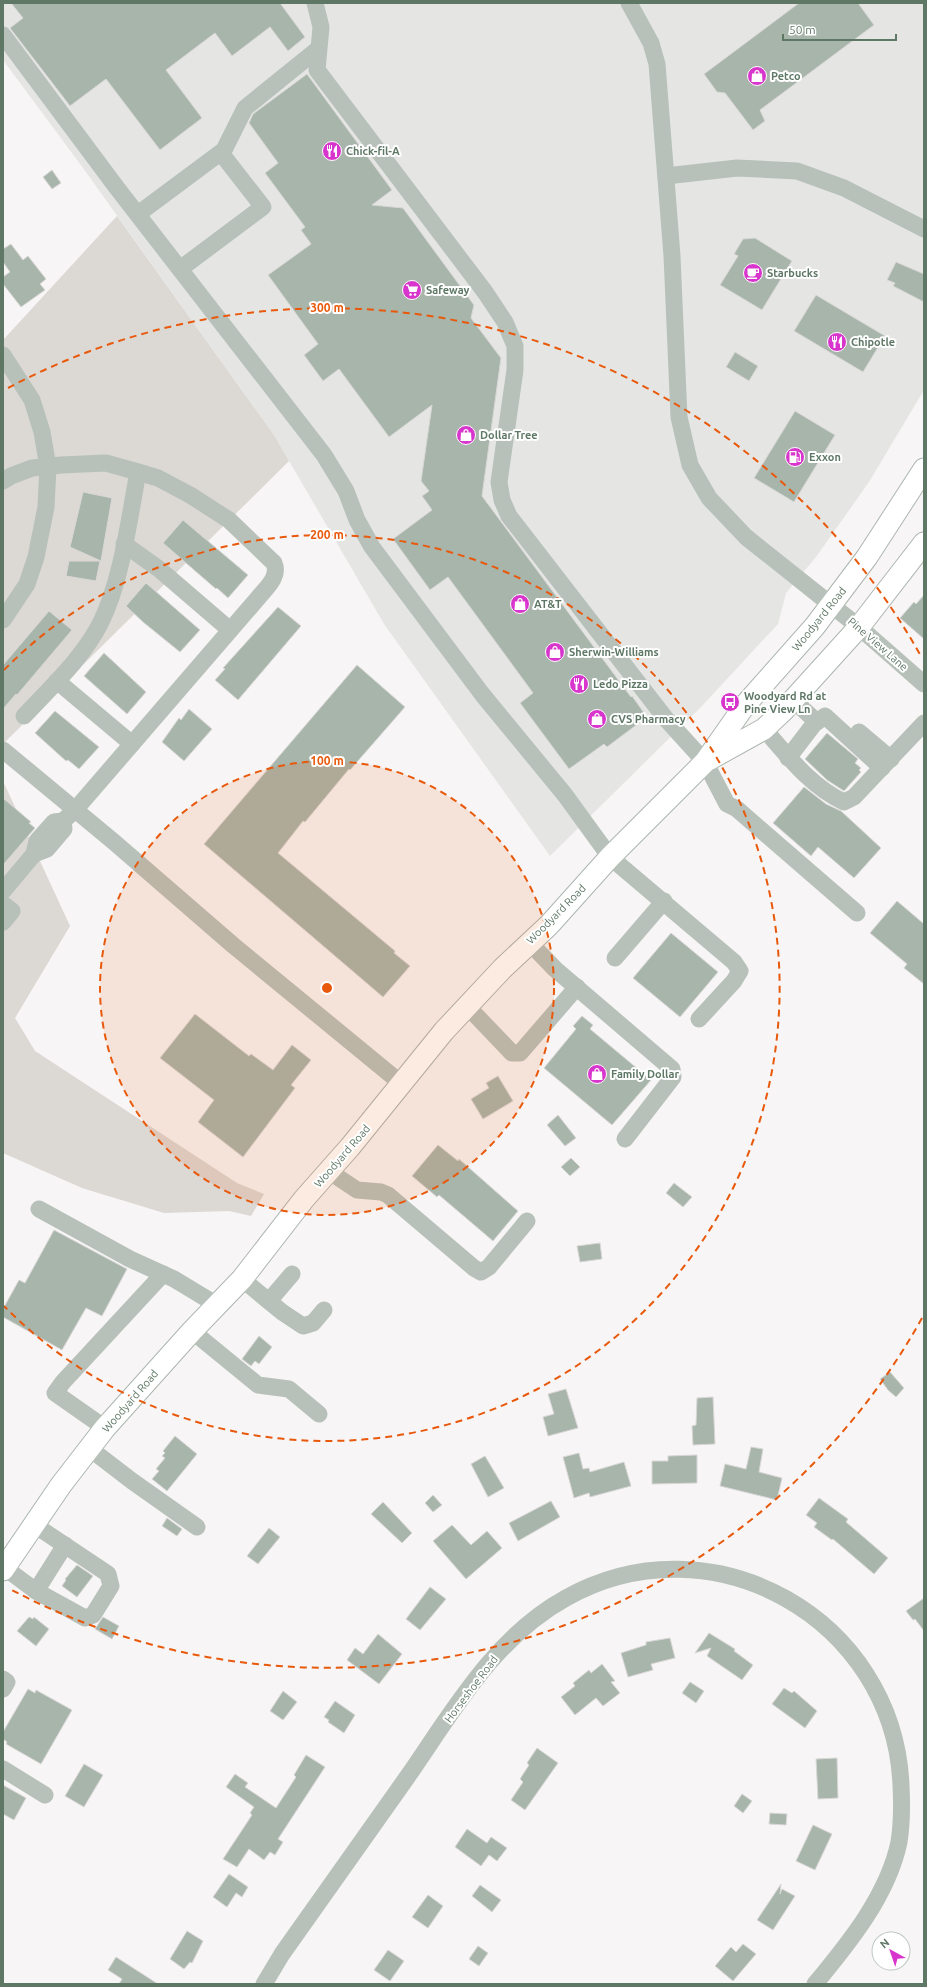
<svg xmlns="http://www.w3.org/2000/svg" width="927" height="1987" font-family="Ubuntu,sans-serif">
<rect width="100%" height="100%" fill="#f7f5f5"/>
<path fill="#e5e6e4" d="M3,3H924V390L869,482L816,557L786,593L778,624L702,706L550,856L384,624L274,435L83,168L3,60Z"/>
<g fill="#dcd8d4">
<path d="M117,216L274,435L289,461L3,744V340Z"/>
<path d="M3,781L70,926L15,1018L35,1051L237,1183L264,1194L251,1216L229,1211L164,1213L82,1188L3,1153Z"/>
</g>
<g fill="#a8b5ab" stroke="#d9d7d7">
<path d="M11,3H280L305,37L288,51L270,27L232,56L215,33L166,70L202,118L160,150L106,79L70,106L10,28L23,18Z"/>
<path d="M799,3H858L874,25L760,110L765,121L753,130L725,93L717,92L704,74Z"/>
<path d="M307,74L392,190L372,205L403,208L474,305L471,318L501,358L482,496L631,697L632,696L647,717L607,747L604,744L569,769L520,703L533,693L448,577L430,590L393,539L432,510L422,496L429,491L421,481L432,405L389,437L339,369L323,381L304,355L318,344L268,275L311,244L301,230L305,227L265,173L278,163L249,123L253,114Z"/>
<path d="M52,170L61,183L52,189L43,177Z"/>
<path d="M755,238L792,261L762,310L720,285L738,256L734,254L743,239Z"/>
<path d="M11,244L23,260L28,256L46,279L40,284L45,290L21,307L3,284V277L10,272L3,262V249Z"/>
<path d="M896,262L924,274V302L893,286L895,283L887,280Z"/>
<path d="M816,295L885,336L863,372L794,331Z"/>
<path d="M735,352L758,366L749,381L726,367Z"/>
<path d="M795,411L835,435L794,502L754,478Z"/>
<path d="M83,492L112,498L101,561L70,547Z"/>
<path d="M183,520L248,575L228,598L217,588L216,589L163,543Z"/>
<path d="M69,561H100L96,581L66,576Z"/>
<path d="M146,583L200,630L180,652L143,622L126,606Z"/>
<path d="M924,595V639L900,618L914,602L916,604Z"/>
<path d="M278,607L301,626L238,700L215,680L225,669L223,668Z"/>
<path d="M49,611L72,630L17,695L16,694L3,709V665Z"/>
<path d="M104,653L146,692L127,714L84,676Z"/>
<path d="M357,665L405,707L350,770L349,769L305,822L303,821L278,853L395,951L394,953L410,966L383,997L204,844Z"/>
<path d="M189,709L212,729L184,761L162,742L179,718L181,720Z"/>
<path d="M55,711L99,747L79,769L68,760L66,761L35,733Z"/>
<path d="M827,733L858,759L855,763L861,768L859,770L861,772L844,791L827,780L805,759Z"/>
<path d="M804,787L826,804L841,811L881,848L854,878L818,847L811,856L773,823Z"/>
<path d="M3,798L31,822L29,823L35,828L3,865Z"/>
<path d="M897,901L924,924V984L904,968L907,964L870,933Z"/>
<path d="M671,933L718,972L680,1017L633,978Z"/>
<path d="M195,1014L249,1056L251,1054L273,1070L292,1045L311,1060L291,1085L295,1088L243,1157L198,1122L214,1100L160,1058Z"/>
<path d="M582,1016L593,1025L590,1029L651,1080L612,1125L544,1068L576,1029L573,1026Z"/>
<path d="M498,1076L513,1101L483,1119L471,1099L489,1088L486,1083Z"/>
<path d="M558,1115L576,1138L565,1146L547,1125Z"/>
<path d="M438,1145L458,1161L459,1159L518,1211L493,1241L439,1195L437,1197L412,1176Z"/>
<path d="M571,1158L580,1167L570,1176L561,1167Z"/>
<path d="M674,1183L692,1197L683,1207L666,1193Z"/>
<path d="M54,1230L127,1269L102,1316L86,1308L62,1350L3,1317V1309L19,1280L25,1283Z"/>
<path d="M600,1243L602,1259L580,1262L577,1246Z"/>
<path d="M259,1336L272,1347L259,1364L255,1361L251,1366L242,1359Z"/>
<path d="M890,1372L904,1388L896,1397L888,1390L880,1379Z"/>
<path d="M566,1389L578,1428L548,1436L543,1417L554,1414L548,1394Z"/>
<path d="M713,1397L715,1444L693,1445L692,1426L696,1425L697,1398Z"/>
<path d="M175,1436L197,1454L167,1491L152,1479L159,1471L156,1469L165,1458L162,1456L165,1453L163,1451Z"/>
<path d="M751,1447L763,1449L759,1472L782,1478L777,1500L720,1486L725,1464L746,1469Z"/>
<path d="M579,1453L583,1469L589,1468L590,1472L624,1462L631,1486L590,1497L589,1493L574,1498L563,1457Z"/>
<path d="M697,1455V1483L652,1484V1461H668V1456Z"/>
<path d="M485,1456L504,1488L488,1497L471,1464Z"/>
<path d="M433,1495L442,1505L433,1512L425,1503Z"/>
<path d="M819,1498L848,1519L846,1522L888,1558L874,1574L833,1539L832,1540L814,1527L817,1523L806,1515Z"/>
<path d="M551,1501L560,1517L518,1541L509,1523Z"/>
<path d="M383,1502L412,1533L402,1543L371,1514Z"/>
<path d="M167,1518L182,1529L177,1536L162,1526Z"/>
<path d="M452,1525L471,1545L487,1531L502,1548L466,1579L433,1541Z"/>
<path d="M269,1528L280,1537L258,1564L247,1556Z"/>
<path d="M77,1565L93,1576L77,1597L62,1586L66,1580L65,1579Z"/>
<path d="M430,1587L446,1599L420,1630L406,1619Z"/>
<path d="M924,1598V1631L915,1619L913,1620L906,1611Z"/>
<path d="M29,1617L33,1619L34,1617L49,1629L36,1646L17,1631Z"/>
<path d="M103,1617L119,1626L112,1639L95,1629Z"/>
<path d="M709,1633L735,1649L734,1651L753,1665L742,1680L707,1656L711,1648L695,1653Z"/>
<path d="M378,1634L402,1654L379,1684L347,1660L355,1648L363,1654Z"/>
<path d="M670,1638L675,1658L651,1664L653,1670L628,1677L621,1653L646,1645V1642Z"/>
<path d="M602,1664L615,1681L611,1682L620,1693L603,1706L596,1698L575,1715L561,1697L575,1686L573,1683L589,1670L591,1673Z"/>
<path d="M690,1682L704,1691L696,1703L682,1693Z"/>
<path d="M784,1688L792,1693L794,1691L817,1711L805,1728L772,1704Z"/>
<path d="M28,1689L35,1693L36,1690L72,1710L41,1764L6,1744L7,1742L3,1739V1732Z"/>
<path d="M283,1691L297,1702L283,1720L270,1711Z"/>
<path d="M335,1701L355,1715L344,1733L328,1722L329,1720L324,1717Z"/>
<path d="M537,1748L558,1763L525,1810L511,1800L523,1782L520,1779L529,1765L527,1763Z"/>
<path d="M306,1755L325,1767L278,1839L283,1842L275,1855L270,1852L264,1860L249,1849L237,1867L223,1859L252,1815L250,1813L254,1807L226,1787L235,1774L248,1783L245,1787L276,1808L296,1777L294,1775Z"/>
<path d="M837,1758L838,1798L818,1799L816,1759Z"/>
<path d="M84,1764L103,1775L84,1807L65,1796Z"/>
<path d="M3,1785L26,1798L14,1820L3,1814Z"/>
<path d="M742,1794L752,1801L743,1813L734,1806Z"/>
<path d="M770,1813L787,1814L786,1825L769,1824Z"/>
<path d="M813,1825L832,1834L815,1870L796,1861Z"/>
<path d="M467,1829L487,1843L491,1837L507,1848L497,1861L489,1855L481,1866L455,1847Z"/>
<path d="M229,1874L248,1887L242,1897L236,1893L227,1907L213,1897Z"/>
<path d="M781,1884L780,1894L782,1889L795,1896L773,1930L757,1920Z"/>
<path d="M480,1885L501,1900L492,1912L472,1896Z"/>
<path d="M428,1895L443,1906L428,1928L412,1917Z"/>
<path d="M187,1931L203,1941L192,1963L190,1962L184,1969L170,1959Z"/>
<path d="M743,1944L756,1954L733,1981L715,1966L731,1947L736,1952Z"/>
<path d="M478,1946L488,1953L479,1966L469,1959Z"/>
<path d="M388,1950L404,1961L390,1981L374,1970Z"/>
<path d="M116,1957L158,1984H119L122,1979L108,1970Z"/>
</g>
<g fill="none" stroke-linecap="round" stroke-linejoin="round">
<g stroke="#acb6af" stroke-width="23">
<g id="major">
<path d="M710,759L764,729L783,711L859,627L924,543"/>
<path d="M3,1570L61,1485L105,1428L192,1331L242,1279L304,1199L350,1147L444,1031L503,968L549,925L610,857L705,762L745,705L815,626L867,557L924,469"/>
</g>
</g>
<g stroke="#b7c1ba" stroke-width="17">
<path d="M315,3L321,27L317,70L485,292L505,322L515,346V370L499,482L502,500L509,516L666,719L705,762L727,804L737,809L857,913"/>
<path d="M629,3L651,43L657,64L672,256L679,417L690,465L709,498L746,537L859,627L924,684"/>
<path d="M3,35L117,188L324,455L346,491L357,520L372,547L482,694L565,795L610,857L734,962L740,971L734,981L699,1019"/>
<path d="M666,176L737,168L797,171L844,188L924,229"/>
<path d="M138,214L224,150L245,108L318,49"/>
<path d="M180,269L263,207L221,153"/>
<path d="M3,355L32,400L42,432L48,467L46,507L36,557L27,584L3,620"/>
<path d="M3,481L11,476L32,468L61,465L106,463L138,472L158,478L190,495L229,520L274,563C280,577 266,588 258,598L75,810L63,821L54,822L37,841L34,854"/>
<path d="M124,544L159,569L230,630"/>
<path d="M57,681L132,744"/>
<path d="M793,700L817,722"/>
<path d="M24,716C51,687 83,658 101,622C122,579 129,519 138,472"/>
<path d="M764,729C787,755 811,787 844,802L854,797L924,723"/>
<path d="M859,732L891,759"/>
<path d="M3,750L114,842L234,946L402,1084"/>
<path d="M788,758L814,724L825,716L882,768"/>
<path d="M3,891L34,854L47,849L64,829L63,821"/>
<path d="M3,904L12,911L3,922"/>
<path d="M529,942L555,969L672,1069L673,1077L625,1139"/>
<path d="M615,958L664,901"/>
<path d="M467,1006L512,1053H520L577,987"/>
<path d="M330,1172L357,1190L381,1192L388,1195L474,1268L481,1272L489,1267L527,1221"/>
<path d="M39,1209L130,1259L174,1279L217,1305"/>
<path d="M242,1279L282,1312L303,1326L313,1323L324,1310"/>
<path d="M269,1301L292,1274"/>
<path d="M192,1331L258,1385L289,1389L319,1414"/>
<path d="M105,1428L55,1393L63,1382L163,1274"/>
<path d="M89,1448L132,1481L197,1527"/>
<path d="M5,1568L36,1591L85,1618L93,1615L111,1586L108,1574L33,1524"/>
<path d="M36,1591L65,1545"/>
<path d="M3,1679L7,1682L3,1689"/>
<path d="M3,1769L45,1795"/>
<path d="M264,1984L282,1954C324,1895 366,1836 408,1776C453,1711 495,1637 566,1598C712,1516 894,1619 901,1785C902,1804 902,1823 899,1842C888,1895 849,1943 815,1984"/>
</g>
<use href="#major" stroke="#fff" stroke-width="21"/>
</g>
<circle cx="327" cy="988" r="227" fill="#e8590c" fill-opacity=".12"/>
<g fill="none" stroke="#e8590c" stroke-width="2" stroke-dasharray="7 5">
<circle cx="327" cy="988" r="227"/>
<path d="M4 670A453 453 0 1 1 4 1306"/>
<path d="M922 1318A680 680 0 0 1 8 1588M8 388A680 680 0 0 1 922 658"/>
</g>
<defs>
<g id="shop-disc" transform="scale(1)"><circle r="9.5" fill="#d835cd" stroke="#fff"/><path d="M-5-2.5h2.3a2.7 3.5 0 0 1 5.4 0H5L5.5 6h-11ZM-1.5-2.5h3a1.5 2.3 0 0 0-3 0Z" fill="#fff"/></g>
<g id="restaurant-disc" transform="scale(1)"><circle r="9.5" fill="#d835cd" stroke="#fff"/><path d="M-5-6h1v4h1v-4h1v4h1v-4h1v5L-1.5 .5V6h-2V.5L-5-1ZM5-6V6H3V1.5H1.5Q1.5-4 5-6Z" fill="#fff"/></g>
<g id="cafe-disc" transform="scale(1)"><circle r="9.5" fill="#d835cd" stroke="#fff"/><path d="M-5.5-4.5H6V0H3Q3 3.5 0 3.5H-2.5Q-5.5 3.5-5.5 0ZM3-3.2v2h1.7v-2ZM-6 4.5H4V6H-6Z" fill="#fff"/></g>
<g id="supermarket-disc" transform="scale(1)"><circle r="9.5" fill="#d835cd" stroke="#fff"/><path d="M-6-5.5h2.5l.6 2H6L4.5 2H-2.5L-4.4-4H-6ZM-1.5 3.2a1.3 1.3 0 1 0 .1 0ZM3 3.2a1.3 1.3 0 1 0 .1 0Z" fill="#fff"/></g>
<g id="fuel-disc" transform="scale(1)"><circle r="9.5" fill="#d835cd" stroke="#fff"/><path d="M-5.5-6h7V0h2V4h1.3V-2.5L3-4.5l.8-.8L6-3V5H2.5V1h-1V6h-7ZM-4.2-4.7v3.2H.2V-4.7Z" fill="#fff"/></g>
<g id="bus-disc" transform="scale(1)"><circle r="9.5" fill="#d835cd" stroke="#fff"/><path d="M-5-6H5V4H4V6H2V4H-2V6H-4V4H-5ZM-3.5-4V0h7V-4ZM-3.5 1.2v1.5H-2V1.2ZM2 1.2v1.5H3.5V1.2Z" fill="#fff"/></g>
</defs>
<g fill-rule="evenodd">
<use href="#shop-disc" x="757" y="76"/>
<use href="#restaurant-disc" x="332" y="151"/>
<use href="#cafe-disc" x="753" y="273"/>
<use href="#supermarket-disc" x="412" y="290"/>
<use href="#restaurant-disc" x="837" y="342"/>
<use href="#shop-disc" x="466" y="435"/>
<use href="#fuel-disc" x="795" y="457"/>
<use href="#shop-disc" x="520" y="604"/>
<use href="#shop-disc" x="555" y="652"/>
<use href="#restaurant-disc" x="579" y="684"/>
<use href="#bus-disc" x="730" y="702"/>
<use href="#shop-disc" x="597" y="719"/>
<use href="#shop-disc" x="597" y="1074"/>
</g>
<g text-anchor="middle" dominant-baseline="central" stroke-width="4" stroke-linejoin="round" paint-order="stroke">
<g font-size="11" font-weight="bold" fill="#5f7866" stroke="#fff" text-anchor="start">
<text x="771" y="76">Petco</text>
<text x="346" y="151">Chick-fil-A</text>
<text x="767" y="273">Starbucks</text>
<text x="426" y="290">Safeway</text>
<text x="851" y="342">Chipotle</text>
<text x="480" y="435">Dollar Tree</text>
<text x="809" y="457">Exxon</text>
<text x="534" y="604">AT&amp;T</text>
<text x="569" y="652">Sherwin-Williams</text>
<text x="593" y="684">Ledo Pizza</text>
<text x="744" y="696">Woodyard Rd at<tspan x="744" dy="13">Pine View Ln</tspan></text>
<text x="611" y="719">CVS Pharmacy</text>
<text x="611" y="1074">Family Dollar</text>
</g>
<g font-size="11" fill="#5f7866" stroke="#fff">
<text transform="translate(819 619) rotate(-51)">Woodyard Road</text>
<text transform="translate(878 644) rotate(41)">Pine View Lane</text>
<text transform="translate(556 914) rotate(-45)">Woodyard Road</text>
<text transform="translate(342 1156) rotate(-49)">Woodyard Road</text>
<text transform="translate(130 1401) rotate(-49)">Woodyard Road</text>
<text transform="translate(471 1689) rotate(-53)">Horseshoe Road</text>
</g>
</g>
<circle cx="327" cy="988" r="6" fill="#e8590c" stroke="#fff" stroke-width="2"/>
<g font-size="12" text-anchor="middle" font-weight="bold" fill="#e8590c" stroke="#fff" stroke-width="4" stroke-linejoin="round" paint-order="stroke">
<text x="327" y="312">300 m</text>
<text x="327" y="539">200 m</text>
<text x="327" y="765">100 m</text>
</g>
<rect width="927" height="1987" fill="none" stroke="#5f7866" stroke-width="8"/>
<g transform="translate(891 1951) rotate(320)"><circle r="19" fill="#ffffff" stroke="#bfc9c2"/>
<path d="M0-3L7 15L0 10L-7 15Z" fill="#d835cd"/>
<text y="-6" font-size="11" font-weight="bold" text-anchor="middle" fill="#5f7866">N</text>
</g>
<path d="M783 34v6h113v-6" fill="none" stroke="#5f7866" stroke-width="2"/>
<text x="789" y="34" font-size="12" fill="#5f7866" stroke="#ffffff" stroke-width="3" paint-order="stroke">50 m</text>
</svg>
